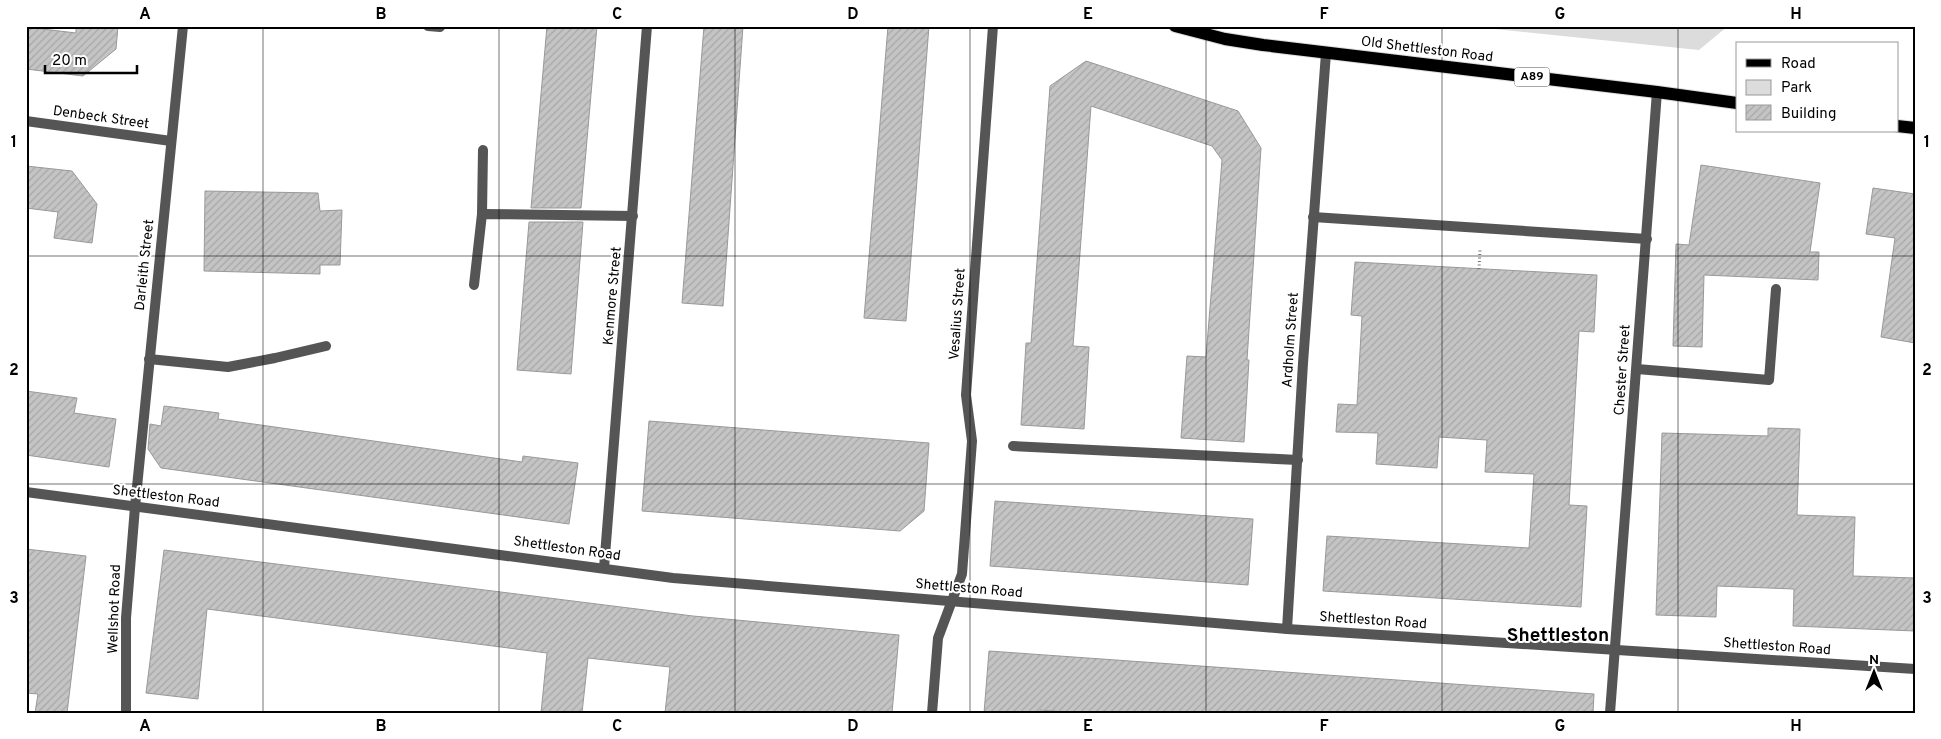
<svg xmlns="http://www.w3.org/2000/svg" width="1941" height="739" font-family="Overpass,sans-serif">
<defs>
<pattern id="building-hatch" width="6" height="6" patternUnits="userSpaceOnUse" patternTransform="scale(1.25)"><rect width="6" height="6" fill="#c4c4c4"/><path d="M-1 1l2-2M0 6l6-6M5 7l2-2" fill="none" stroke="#a7a7a7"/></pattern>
</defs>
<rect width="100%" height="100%" fill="#fff"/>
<path fill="#dcdcdc" d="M1466,26H1728L1699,50Z"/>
<g fill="url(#building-hatch)" stroke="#999">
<path d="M76,26H118L116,49L83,76L26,69V27L76,33Z"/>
<path d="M547,26H597L581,208H531Z"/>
<path d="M704,26H743L723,306L682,303Z"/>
<path d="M888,26H929L906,321L864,318Z"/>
<path d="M1086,61L1238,111L1261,148L1247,360H1249L1244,442L1181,438L1187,356L1206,357L1222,160L1212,146L1091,106L1073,346L1089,347L1084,429L1021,425L1026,343H1031L1050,86Z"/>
<path d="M1701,165L1820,183L1810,252H1819L1818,280L1704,275L1702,347L1673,346L1676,244L1689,245Z"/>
<path d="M26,166L72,171L97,204L92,243L54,238L58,212L26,208Z"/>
<path d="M1873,188L1915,194V343L1881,337L1895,238L1866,234Z"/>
<path d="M205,191L318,193L320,211L342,210L340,265H320V274L204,271Z"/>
<path d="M529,222H583L571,374L517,370Z"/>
<path d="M1355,262L1597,275L1594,332L1579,331L1569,505L1587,506L1581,607L1323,591L1327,536L1529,548L1534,474L1485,472L1487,440L1439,437L1437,468L1376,464L1378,433L1336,432L1338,404L1357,405L1362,316L1351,315Z"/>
<path d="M26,391L77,398L74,413L116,419L109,467L26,455Z"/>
<path d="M164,406L219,413L218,419L522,462L523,456L578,463L569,524L161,468L148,449L150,424L161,426Z"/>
<path d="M649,421L929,443L924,511L900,531L642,511Z"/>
<path d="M1768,428L1800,429L1797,515L1855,517L1853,576L1915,578V631L1793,626L1794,589L1717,586L1716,617L1656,615L1662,433L1768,436Z"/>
<path d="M995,501L1253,519L1248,585L990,566Z"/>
<path d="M26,549L86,556L67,713H35L38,694L26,693Z"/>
<path d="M164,550L693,616L899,635L892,713H665L670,667L588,658L582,713H541L547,653L207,609L198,699L146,693Z"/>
<path d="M989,651L1594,694L1593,713H1078L1040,710V713H984Z"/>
</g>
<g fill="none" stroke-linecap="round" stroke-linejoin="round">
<g stroke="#dbdbdb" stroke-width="14">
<g id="primary">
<path d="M1175,26L1225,39L1263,45L1657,92L1737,103"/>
<path d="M1897,126L1915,128"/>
</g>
</g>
<path stroke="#777" stroke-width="3" stroke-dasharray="1 2.5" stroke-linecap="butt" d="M1479,269L1480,249"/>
<g stroke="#555" stroke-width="10">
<path d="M428,26L440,27"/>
<path d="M482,214L483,150"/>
<path d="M1313,217L1647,239"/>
<path d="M474,285L482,214L633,216"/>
<path d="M1637,369L1769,380L1776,289"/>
<path d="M1013,446L1298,460"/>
</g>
<g stroke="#555" stroke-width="10">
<path d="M26,121L171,141"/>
<path d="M149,359L228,367L275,358L326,346"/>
<path d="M604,568L647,26"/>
<path d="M1287,629L1303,363L1326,53"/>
<path d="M126,713V618L135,507L183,26"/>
<path d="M932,713L938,638L962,574L972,441L966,395L993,26"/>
<path d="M1610,713L1657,92"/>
</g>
<path stroke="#555" stroke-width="10" d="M26,492L673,578L1287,629L1915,669"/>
<use href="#primary" stroke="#000" stroke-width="12"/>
</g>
<path fill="none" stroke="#000" stroke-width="1" stroke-opacity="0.55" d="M263,26V713M499,26V713M735,26V713M970,26V713M1206,26V713M1442,26V713M1678,26V713M26,256H1915M26,484H1915"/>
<g text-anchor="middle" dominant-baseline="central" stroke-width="4" stroke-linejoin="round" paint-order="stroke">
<rect fill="#fff" stroke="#4c4c4c" stroke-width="1" x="1514.5" y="67.5" width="35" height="19" rx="4"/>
<g font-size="12" font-weight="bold" fill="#000">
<text x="1532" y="77">A89</text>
</g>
<g font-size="14" fill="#000" stroke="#fff">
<text transform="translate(1427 50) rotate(7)">Old Shettleston Road</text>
<text transform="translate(101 118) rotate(8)">Denbeck Street</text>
<text transform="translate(145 265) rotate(-84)">Darleith Street</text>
<text transform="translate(613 296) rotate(-85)">Kenmore Street</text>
<text transform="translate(958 314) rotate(-86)">Vesalius Street</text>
<text transform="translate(1291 340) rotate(-86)">Ardholm Street</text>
<text transform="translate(1623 370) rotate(-86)">Chester Street</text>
<text transform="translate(166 497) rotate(7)">Shettleston Road</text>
<text transform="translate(567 549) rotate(8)">Shettleston Road</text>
<text transform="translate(969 589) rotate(5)">Shettleston Road</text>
<text transform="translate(115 609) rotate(-88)">Wellshot Road</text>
<text transform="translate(1373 621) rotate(4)">Shettleston Road</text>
<text transform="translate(1777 647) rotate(4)">Shettleston Road</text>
</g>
<g font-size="19" font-weight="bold" fill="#000" stroke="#fff">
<text x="1558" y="636">Shettleston</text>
</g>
</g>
<rect width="1941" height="739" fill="none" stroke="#ffffff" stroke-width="55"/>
<rect x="1736" y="42" width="162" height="90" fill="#ffffff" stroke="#999999"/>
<rect x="1746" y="59" width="25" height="8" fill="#000000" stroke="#999999"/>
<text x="1781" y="68" font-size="15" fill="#000000">Road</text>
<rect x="1746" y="80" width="25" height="15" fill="#dcdcdc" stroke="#999999"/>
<text x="1781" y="92" font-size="15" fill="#000000">Park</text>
<rect x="1746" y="105" width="25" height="15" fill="url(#building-hatch)" stroke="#999999"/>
<text x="1781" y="118" font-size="15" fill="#000000">Building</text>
<g transform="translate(1874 672)" stroke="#ffffff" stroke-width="4" paint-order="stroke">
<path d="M0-4L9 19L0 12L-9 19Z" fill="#000000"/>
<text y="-8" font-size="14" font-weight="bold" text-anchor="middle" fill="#000000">N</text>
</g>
<path d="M45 65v8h92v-8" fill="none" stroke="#000000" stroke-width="2.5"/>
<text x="52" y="65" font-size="15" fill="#000000" stroke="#ffffff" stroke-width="4" paint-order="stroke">20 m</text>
<rect x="28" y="28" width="1886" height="684" fill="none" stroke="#000" stroke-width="2"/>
<g font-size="16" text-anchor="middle" font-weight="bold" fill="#000">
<text x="145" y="19">A</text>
<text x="381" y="19">B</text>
<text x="617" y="19">C</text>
<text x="853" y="19">D</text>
<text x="1088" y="19">E</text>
<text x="1324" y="19">F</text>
<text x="1560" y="19">G</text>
<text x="1796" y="19">H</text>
<text x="14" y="147">1</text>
<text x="1927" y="147">1</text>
<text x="14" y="375">2</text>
<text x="1927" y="375">2</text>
<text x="14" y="603">3</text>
<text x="1927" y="603">3</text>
<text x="145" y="731">A</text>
<text x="381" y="731">B</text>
<text x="617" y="731">C</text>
<text x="853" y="731">D</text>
<text x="1088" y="731">E</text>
<text x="1324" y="731">F</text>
<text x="1560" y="731">G</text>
<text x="1796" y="731">H</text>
</g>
</svg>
